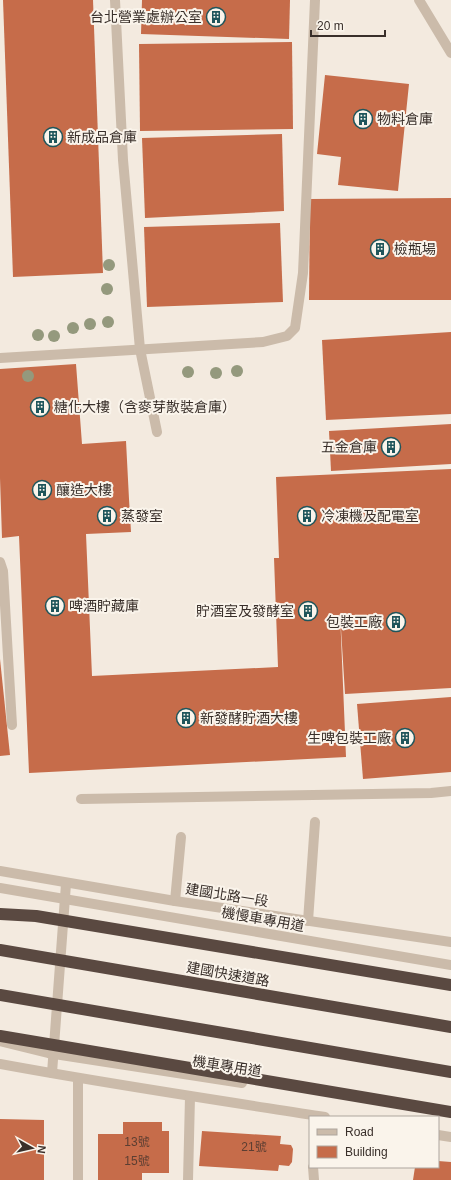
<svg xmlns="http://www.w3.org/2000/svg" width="451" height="1180" font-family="Helvetica,'Noto Sans TC',sans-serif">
<rect width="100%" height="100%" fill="#f3eadf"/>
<g fill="#c66c4a">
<path d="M3,0H93L103,273L13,277Z"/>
<path d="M142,0H290L289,39L141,34Z"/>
<path d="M292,42L293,129L140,131L139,44Z"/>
<path d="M325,75L409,84L398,191L338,185L341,157L317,154Z"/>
<path d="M282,134L284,211L145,218L142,138Z"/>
<path d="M451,198V300H309L310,199Z"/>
<path d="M280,223L283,302L147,307L144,227Z"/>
<path d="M451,332V414L326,420L322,340Z"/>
<path d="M76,364L82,444L126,441L129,499L131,532L86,534L92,676L278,667L274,558H279L276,477L451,469V688L345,694L340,613L346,757L29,773L19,536L2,538L0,478V369Z"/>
<path d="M451,424V464L331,471L329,431Z"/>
<path d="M0,659L10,755L0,756Z"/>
<path d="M451,697V772L363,779L357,704Z"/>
<path d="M0,1119L44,1120V1180H0Z"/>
<path d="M123,1122H162V1131H169V1173H142V1180H98V1134H123Z"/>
<path d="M202,1131L281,1136L280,1144L291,1145L293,1149L292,1162L289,1166L279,1165L278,1171L199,1166Z"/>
<path d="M438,1161L451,1162V1180H413L415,1167H438Z"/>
</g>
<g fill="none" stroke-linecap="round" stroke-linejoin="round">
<g stroke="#cbbbaa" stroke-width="10">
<path d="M115,0L123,160L140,349L157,432"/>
<path d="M419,0L451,53"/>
<path d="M0,358L263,342L287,336L295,328L303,273L315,0"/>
<path d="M0,562L3,571L12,725"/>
<path d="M81,799L431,793L451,791"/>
<path d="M0,871L175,901L451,942"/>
<path d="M175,901L181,837"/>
<path d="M308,921L315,822"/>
<path d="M0,1064C108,1084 216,1100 325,1117"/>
<path d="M52,1073L66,884"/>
<path d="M78,1079V1180"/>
<path d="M438,1135L451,1137"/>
<path d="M313,1167L314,1180"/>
<path d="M188,1180L190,1097"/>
</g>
<g stroke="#cbbbaa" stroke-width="10">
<path d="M0,888L451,965"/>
<path d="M0,1041L48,1053L242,1083"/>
</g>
<g stroke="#5a4941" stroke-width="12">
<path d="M0,914L36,916L451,985"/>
<path d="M0,950L451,1027"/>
<path d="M0,995L451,1072"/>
<path d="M0,1036L451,1112"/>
</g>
</g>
<g fill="#94997d">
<circle cx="109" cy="265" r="6"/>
<circle cx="107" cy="289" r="6"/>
<circle cx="108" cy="322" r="6"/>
<circle cx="90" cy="324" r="6"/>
<circle cx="73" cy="328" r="6"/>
<circle cx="38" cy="335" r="6"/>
<circle cx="54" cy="336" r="6"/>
<circle cx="237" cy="371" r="6"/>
<circle cx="188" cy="372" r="6"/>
<circle cx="216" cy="373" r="6"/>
<circle cx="28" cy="376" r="6"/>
</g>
<defs>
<g id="building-ring" transform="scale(1)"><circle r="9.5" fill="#faf4eb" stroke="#1f555b" stroke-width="1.5"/><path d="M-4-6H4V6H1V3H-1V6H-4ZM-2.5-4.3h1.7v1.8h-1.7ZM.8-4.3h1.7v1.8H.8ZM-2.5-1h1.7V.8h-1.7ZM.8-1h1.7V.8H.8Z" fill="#1f555b"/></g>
</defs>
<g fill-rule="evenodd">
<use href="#building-ring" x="216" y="17"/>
<use href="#building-ring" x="363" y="119"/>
<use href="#building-ring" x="53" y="137"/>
<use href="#building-ring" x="380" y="249"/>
<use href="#building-ring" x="40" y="407"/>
<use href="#building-ring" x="391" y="447"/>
<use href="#building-ring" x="42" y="490"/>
<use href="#building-ring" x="107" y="516"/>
<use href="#building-ring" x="307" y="516"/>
<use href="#building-ring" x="55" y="606"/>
<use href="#building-ring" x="308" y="611"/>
<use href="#building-ring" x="396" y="622"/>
<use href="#building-ring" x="186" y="718"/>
<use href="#building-ring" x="405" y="738"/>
</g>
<g text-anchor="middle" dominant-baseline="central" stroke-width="4" stroke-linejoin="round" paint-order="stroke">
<g font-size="12" fill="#5c3e32">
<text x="137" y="1142">13號</text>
<text x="254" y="1147">21號</text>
<text x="137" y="1161">15號</text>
</g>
<g font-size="14" fill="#392f2a" stroke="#faf4eb" text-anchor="start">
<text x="202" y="17" text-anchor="end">台北營業處辦公室</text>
<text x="377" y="119">物料倉庫</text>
<text x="67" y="137">新成品倉庫</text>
<text x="394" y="249">檢瓶場</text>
<text x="54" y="407">糖化大樓（含麥芽散裝倉庫）</text>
<text x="377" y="447" text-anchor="end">五金倉庫</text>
<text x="56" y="490">釀造大樓</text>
<text x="121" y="516">蒸發室</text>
<text x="321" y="516">冷凍機及配電室</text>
<text x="69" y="606">啤酒貯藏庫</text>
<text x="294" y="611" text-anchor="end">貯酒室及發酵室</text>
<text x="382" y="622" text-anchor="end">包裝工廠</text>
<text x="200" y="718">新發酵貯酒大樓</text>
<text x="391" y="738" text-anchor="end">生啤包裝工廠</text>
</g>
<g font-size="14" fill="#392f2a" stroke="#faf4eb">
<text transform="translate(227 895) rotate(9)">建國北路一段</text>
<text transform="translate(263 919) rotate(10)">機慢車專用道</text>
<text transform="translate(228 974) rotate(10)">建國快速道路</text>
<text transform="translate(227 1066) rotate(9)">機車專用道</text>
</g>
</g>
<rect x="309" y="1116" width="130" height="52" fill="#faf4eb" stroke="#ada59e"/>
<rect x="317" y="1129" width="20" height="6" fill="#cbbbaa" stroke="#ada59e"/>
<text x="345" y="1136" font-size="12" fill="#392f2a">Road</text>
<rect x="317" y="1146" width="20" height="12" fill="#c66c4a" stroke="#ada59e"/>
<text x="345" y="1156" font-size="12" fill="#392f2a">Building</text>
<g transform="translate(32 1148) rotate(98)" stroke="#faf4eb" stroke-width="3" paint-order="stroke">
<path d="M0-3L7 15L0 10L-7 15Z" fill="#392f2a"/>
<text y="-6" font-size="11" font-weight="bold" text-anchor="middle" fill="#392f2a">N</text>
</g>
<path d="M311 30v6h74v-6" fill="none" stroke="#392f2a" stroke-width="2"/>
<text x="317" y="30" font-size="12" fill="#392f2a" stroke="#faf4eb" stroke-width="3" paint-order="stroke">20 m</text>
</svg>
